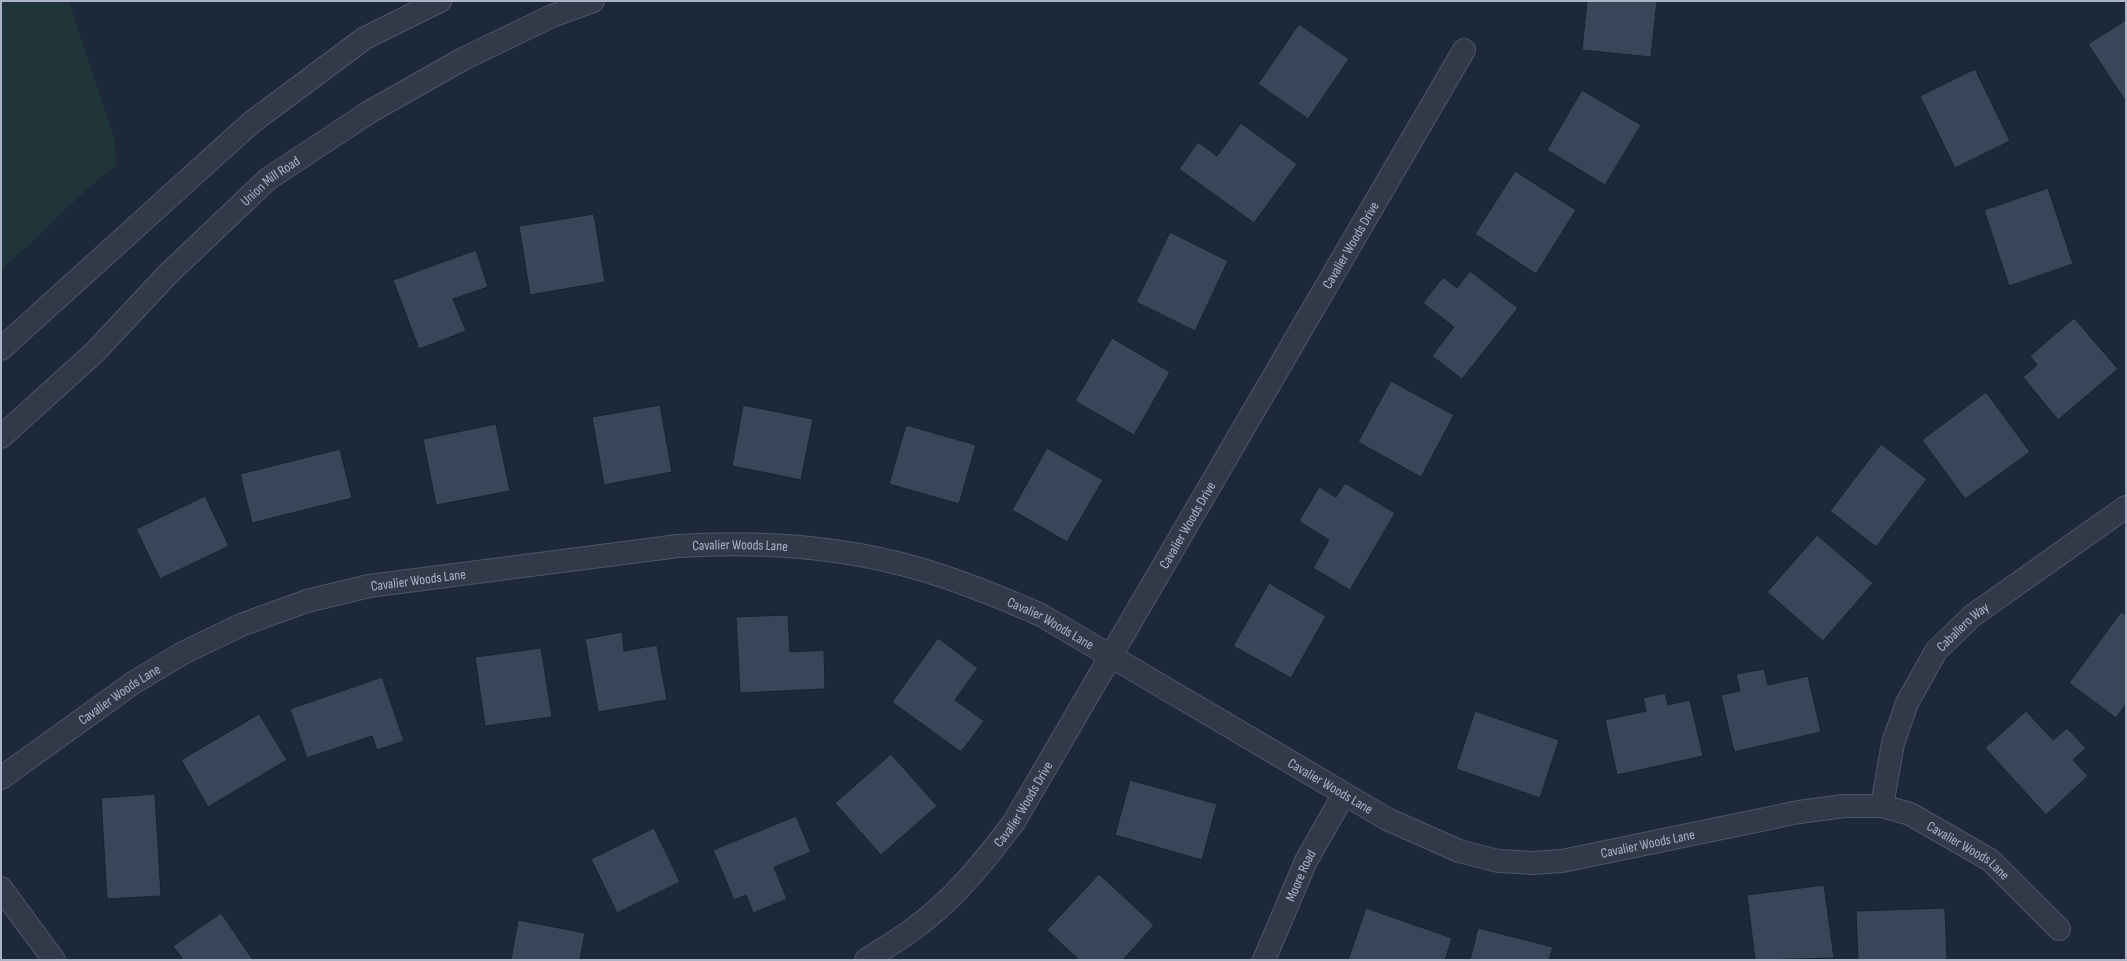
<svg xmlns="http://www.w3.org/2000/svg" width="2127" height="961" font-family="'Sofia Sans Condensed',sans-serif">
<rect width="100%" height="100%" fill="#1d2839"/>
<path fill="#1f353a" d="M1,1H69L115,141L116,165L84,192L1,271Z"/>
<g fill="#394659" stroke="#19212f">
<path d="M1587,1H1657L1651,57L1582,50Z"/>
<path d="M2126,20V102L2088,44Z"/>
<path d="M1299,24L1349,59L1308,119L1258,84Z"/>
<path d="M1975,69L2010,141L1955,168L1920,96Z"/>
<path d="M1582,90L1641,125L1605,185L1547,150Z"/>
<path d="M1241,123L1297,164L1254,223L1179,169L1198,142L1217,156Z"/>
<path d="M1515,171L1576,210L1536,274L1475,234Z"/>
<path d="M2048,188L2073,264L2009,286L1984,210Z"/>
<path d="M594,214L605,282L530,295L519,226Z"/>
<path d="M1170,232L1228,261L1195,331L1136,302Z"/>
<path d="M476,250L488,287L453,299L466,331L419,349L393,280Z"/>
<path d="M1470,271L1518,308L1462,379L1432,356L1454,327L1423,303L1443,277L1457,288Z"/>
<path d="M2074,318L2118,369L2058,420L2023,377L2037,365L2030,356Z"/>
<path d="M1112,338L1170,372L1134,435L1075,401Z"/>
<path d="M1391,381L1454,415L1421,477L1358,442Z"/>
<path d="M1986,392L2030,452L1965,499L1922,440Z"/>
<path d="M660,405L672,472L604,485L592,417Z"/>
<path d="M743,405L813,419L801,480L732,466Z"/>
<path d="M496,424L510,491L436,505L423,439Z"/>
<path d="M906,425L976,445L959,504L889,484Z"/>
<path d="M1881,444L1927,479L1876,547L1830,511Z"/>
<path d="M1047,448L1103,480L1067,542L1012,510Z"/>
<path d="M340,449L352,498L252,523L240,474Z"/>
<path d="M1345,483L1395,513L1350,590L1313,568L1329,540L1299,521L1319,487L1336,497Z"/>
<path d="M205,496L229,546L160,579L136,529Z"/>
<path d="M1817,535L1873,583L1823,641L1767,592Z"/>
<path d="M1269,583L1326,616L1291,678L1233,646Z"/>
<path d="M2121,612L2126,615V704L2116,718L2069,683Z"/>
<path d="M788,615L790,652L824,650L825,689L740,693L736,617Z"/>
<path d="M622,632L624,651L657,645L667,700L598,712L585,639Z"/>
<path d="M938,638L978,668L955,700L984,721L961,752L892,702Z"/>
<path d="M541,648L552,717L485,726L475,657Z"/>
<path d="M1764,669L1768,685L1808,676L1821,732L1734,752L1721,695L1740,691L1736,674Z"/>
<path d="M382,677L404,741L377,750L372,736L307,758L290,709Z"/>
<path d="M1665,693L1668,705L1690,700L1703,756L1617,775L1605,720L1646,711L1643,698Z"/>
<path d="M1475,711L1559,740L1540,798L1456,769Z"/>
<path d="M2026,711L2053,740L2067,728L2086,748L2073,760L2088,776L2046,815L1985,748Z"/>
<path d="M259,714L287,760L208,807L181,760Z"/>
<path d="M891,754L937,806L881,855L835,803Z"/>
<path d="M1130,780L1217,804L1202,860L1115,835Z"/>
<path d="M155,794L161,896L107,899L101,798Z"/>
<path d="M796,816L811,852L774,867L787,899L753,913L746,895L734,900L713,850Z"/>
<path d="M654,828L680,882L617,913L591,859Z"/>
<path d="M1099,874L1154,925L1123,960H1079L1047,930Z"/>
<path d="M1824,885L1834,958L1755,960L1747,895Z"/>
<path d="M1366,908L1452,938L1445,960H1348Z"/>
<path d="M1945,908L1947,960H1858L1856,911Z"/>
<path d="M221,913L253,960H183L173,946Z"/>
<path d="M518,920L585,933L580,960H511Z"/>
<path d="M1478,928L1553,947L1549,960H1470Z"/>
</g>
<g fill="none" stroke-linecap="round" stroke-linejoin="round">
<g stroke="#4f5767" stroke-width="24">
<g id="minor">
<path d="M1,349L252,122L365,38L440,1"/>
<path id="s1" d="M1,437L94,353L168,274L268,179L371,111L463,59L552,16L593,1"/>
<path id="s2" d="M1,778L133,683L183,653L241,625L307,601L369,586L678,546C758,541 839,546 916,568C959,580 1000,597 1041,615L1387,819L1459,851L1498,861L1533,863L1562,861L1799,812L1844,806H1882L1910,814L1990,860L2059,929"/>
<path id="s3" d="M1882,806L1893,743L1907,703L1936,651L1972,616L2126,507"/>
<path d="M1,888L54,960"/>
<path id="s4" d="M866,960C880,951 895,942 909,932C951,903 984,862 1014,822L1464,50"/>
<path id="s5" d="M1264,960L1306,861L1344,794"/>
</g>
</g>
<use href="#minor" stroke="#313a49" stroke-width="22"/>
</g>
<g text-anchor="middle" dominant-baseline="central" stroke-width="3.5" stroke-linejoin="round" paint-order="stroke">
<g font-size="14" fill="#abb4c6" stroke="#171f2d">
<text stroke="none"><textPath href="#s1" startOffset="372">Union Mill Road</textPath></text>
<text stroke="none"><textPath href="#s4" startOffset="872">Cavalier Woods Drive</textPath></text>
<text stroke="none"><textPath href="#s4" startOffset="548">Cavalier Woods Drive</textPath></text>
<text stroke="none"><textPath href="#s2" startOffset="793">Cavalier Woods Lane</textPath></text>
<text stroke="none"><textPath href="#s2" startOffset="469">Cavalier Woods Lane</textPath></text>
<text stroke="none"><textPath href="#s2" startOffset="1117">Cavalier Woods Lane</textPath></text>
<text stroke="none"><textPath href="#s3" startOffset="202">Caballero Way</textPath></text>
<text stroke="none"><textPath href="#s2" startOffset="145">Cavalier Woods Lane</textPath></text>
<text stroke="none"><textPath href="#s2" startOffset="1441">Cavalier Woods Lane</textPath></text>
<text stroke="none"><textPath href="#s4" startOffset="224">Cavalier Woods Drive</textPath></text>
<text stroke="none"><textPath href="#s2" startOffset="1777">Cavalier Woods Lane</textPath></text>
<text stroke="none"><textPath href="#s2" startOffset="2113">Cavalier Woods Lane</textPath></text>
<text stroke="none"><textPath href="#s5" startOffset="92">Moore Road</textPath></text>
</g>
</g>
<rect width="2127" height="961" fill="none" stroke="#abb4c6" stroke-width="4"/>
</svg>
